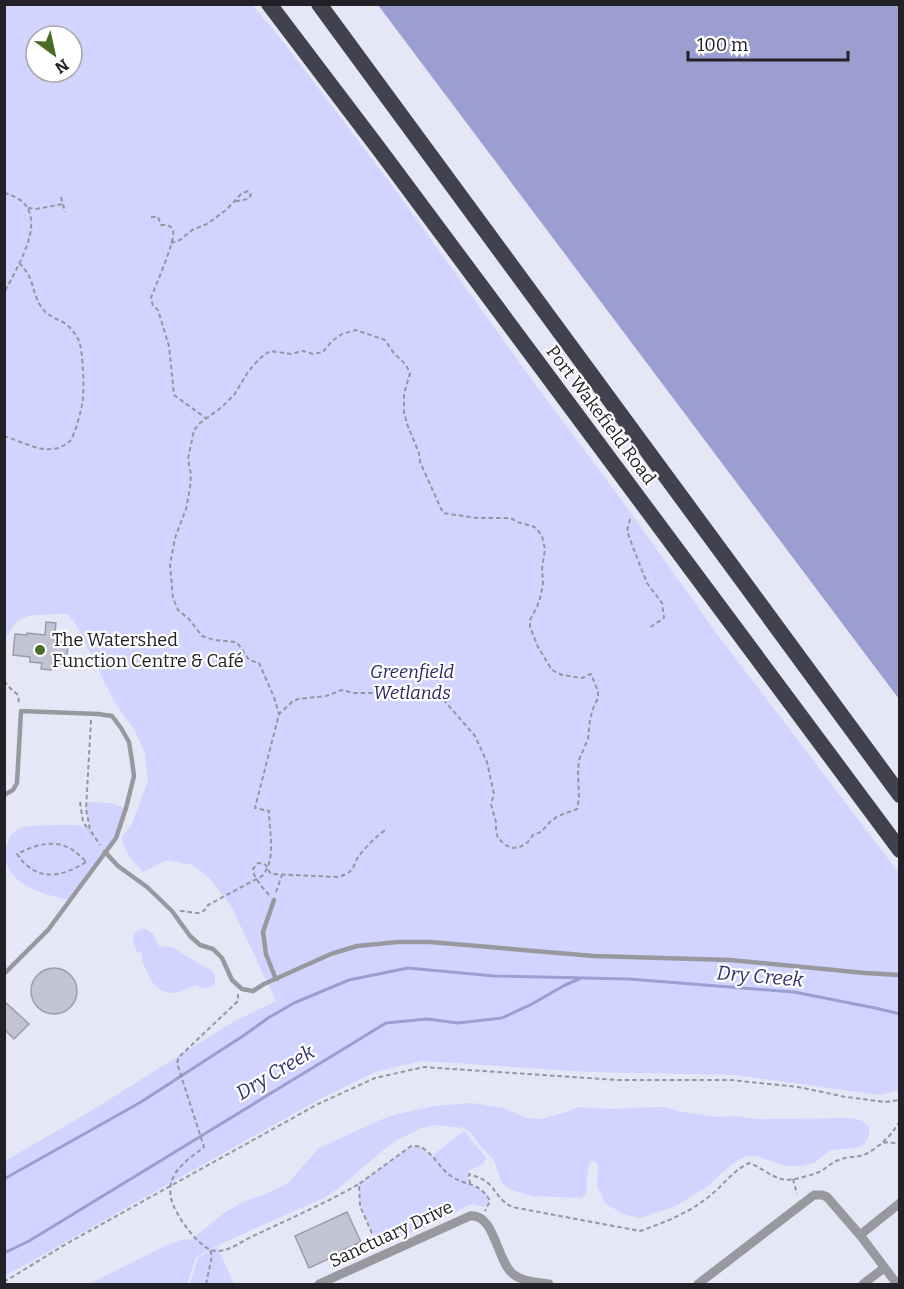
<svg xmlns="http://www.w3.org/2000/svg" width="904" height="1289" font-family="Bitter,serif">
<rect width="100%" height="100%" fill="#e5e7f6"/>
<g fill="#d1d4ff" fill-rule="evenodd">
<path d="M4,5H252L277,34L388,180L538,388L620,498L717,634L899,873V1090L880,1095L734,1075L587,1072L422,1061L375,1072L318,1100L5,1276V1161L86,1114L233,1022L276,1001L231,906L210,879L193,865L167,860L143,872C132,860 126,854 121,838L131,826L148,781L145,754L135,731L114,701L75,623L68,614C58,614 28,614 20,619C15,623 11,629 8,635L5,634ZM36,36H72V72H36Z"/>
<path d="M87,802L109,803L126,808L116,838L70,900C44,895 0,883 6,849C7,842 11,833 17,830C26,824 43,826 54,825C65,825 81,823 90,829L86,809Z"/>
<path d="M144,928L153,934L159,946C164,947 170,946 174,948C181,952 187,957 195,961C203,966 209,967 215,974V984C206,990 204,989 195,985C189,987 183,992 176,993C161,994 152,985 147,972C147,971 143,963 143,963C142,959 143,956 142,953L137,952L133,942L135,932Z"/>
<path d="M472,1103L503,1108L527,1118L541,1119L567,1112L577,1107L613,1109L652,1107H664L683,1112L716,1117L736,1116L753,1119H772L850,1118L861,1120L869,1126V1136L864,1145L854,1148L831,1150L814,1163L802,1166H788L779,1164L757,1156H747L738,1160L724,1171L708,1186L676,1206L640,1218L623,1214L605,1203L597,1186L598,1167L596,1162L592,1161L589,1165L586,1185L587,1191L582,1198L533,1196L510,1190L501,1181L494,1160L481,1147L471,1133L464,1128L436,1125L422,1128L397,1140L382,1151L339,1188L324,1198L229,1240L196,1257L187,1284H89L167,1245L181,1240L192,1239L227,1211L245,1201L266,1194L288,1183L319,1148L380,1120L397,1114L435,1106Z"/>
<path d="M464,1131L487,1159L483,1161L485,1163L468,1171V1184L485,1192L490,1201L484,1207L472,1204L379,1248L360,1206L359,1184L411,1146L421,1147L432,1156Z"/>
<path d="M217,1247L234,1284H190L198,1258Z"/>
</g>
<path fill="#9b9ed1" d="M378,5H899V699Z"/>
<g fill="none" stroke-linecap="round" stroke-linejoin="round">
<g stroke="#9b9ed1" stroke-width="3">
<path d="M4,1179L141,1102L243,1036L268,1018L294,1003L349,980L408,968L494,976L629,979L794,992L875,1008L900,1014"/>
<path d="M4,1253L29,1241L386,1023L427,1019L458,1023L502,1018L532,1004L565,985L579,979"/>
</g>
</g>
<g fill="#c2c4d3" stroke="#9b9dab" stroke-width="1.5">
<path d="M46,622L56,623L54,641L63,642V645H68L66,662L63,661V664L52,663L51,670L41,669L42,663L30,662V657L13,655L15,634L27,635V633L45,635Z"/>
<circle cx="54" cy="991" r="23"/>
<path d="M4,1001L29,1024L14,1039L4,1029Z"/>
<path d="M347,1212L361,1242L334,1254L335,1256L309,1268L295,1236Z"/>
</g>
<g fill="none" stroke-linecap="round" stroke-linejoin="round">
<g stroke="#9496a1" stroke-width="2" stroke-dasharray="4.5 3" stroke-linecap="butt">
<path d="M4,6L5,4"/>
<path d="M4,193C57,206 19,263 4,293"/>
<path d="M61,197L65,212"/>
<path d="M28,208L36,209L63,204"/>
<path d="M151,217H158L161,225C166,225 171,225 173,230C176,241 155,286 151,298L153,306L158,310L169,346L174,395L207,419"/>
<path d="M171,243L180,240L192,230L207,224L226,210L241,194L248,191L251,195L248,199L233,202"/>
<path d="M4,436C21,441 40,453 58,448C61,447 68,443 70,441C75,435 83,405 83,397C84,385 83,351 79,341C76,334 69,325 61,321C54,318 47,315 42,308C31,293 36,280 20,264"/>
<path d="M630,519L627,531L634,550L647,583L662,603L664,618L649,628"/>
<path d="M4,681L11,689L18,695L19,703"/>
<path d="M91,720L86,809L90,830L100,845"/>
<path d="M80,802L83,822L89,830"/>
<path d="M86,862C60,878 36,882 17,854C45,840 66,838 87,863"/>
<path d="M276,892L282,875"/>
<path d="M269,895C263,888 253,877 253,869L258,863C269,863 265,867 271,874L339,877C353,872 352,869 358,857C362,851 380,832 386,830"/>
<path d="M180,911C192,911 202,918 208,905L262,876C277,859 269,832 269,811L255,808L279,714L292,702L298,699L326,696L342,690L353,693H382L404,699L418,691L425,689L436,691L475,736L487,762L494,794L491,804L496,822V832L498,838L505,845L513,848L520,847L528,842L533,835L541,832L550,822L558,816L577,809L579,799L578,770L579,760L588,739L590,719L594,706L598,698V691L591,674L582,678L562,675L552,670L538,647L530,627V620L537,607L541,595L543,583L542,568L545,549L542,536L536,528L532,526L517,522L511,518H477L443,513L420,462L419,453L407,424L404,412V394L410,373L406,365L393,352L385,340L356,330L342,334L332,341L323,352L313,354L303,351L291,354L270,351L259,359L248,372L234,395L222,407L200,423L194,430L188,459L191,475L190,488L186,509L175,538L170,565L173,598L178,610L189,619L202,636L214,640L235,642L239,645L249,660L259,663L274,697L279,714"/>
<path d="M238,994V1001L179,1057L177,1063L204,1147C193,1156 178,1165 172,1180C170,1185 170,1192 171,1198C174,1213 200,1252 217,1251C230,1251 240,1242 251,1237C287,1220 324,1204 359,1184"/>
<path d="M883,1142L892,1133L900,1121"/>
<path d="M793,1179L797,1194"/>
<path d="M470,1184L469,1174C477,1177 485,1179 491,1186C499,1196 500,1200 512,1207L640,1231C666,1222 691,1212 712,1194C725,1183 734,1170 749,1163C762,1167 772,1179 787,1180C794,1180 812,1175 819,1172C826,1169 831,1162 839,1160C848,1156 857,1158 866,1154C881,1146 881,1138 900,1145"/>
<path d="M378,1247L360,1206L359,1184L411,1146C430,1144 437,1167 451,1176C467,1187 479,1181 490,1201L485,1211"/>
<path d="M4,1282L66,1244L318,1104L375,1078L424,1067L619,1080H731L798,1087L846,1097L885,1102L900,1100"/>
<path d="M206,1284L212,1256L210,1250"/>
</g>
<g stroke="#98999f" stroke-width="4.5">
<path d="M4,795L13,790L17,783L21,711L98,714L112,716L121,728L129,742L132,761L134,776L126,808L116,838L48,930L4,974"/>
<path d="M105,852L118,866L147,887L172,911L190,936L200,945L213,949L222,958L232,980L242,989L253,991L264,984L331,954L357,946L398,942H430L594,956L730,960L865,973L900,975"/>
<path d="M274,900L263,932L266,954L275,977L277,979"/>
</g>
<g stroke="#98999f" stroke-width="9">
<path d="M860,1235L900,1203"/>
<path d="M319,1284L470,1216C495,1213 497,1262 513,1274C523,1282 537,1282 549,1284"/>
<path d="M698,1284L814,1195H822L827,1197L860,1235L897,1284"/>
<path d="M863,1284L884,1268"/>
</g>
<g stroke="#41424e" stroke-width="16">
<path d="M269,4L379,149L900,850"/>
<path d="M319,4L900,795"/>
</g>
</g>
<circle fill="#486c24" stroke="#fff" stroke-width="2" cx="40" cy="650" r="6"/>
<g text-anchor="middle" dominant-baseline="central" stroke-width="4.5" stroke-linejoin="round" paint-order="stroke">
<g font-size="18" fill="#212127" stroke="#fff">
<text transform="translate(601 415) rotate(53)">Port Wakefield Road</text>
<text transform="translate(391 1234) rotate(-25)">Sanctuary Drive</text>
</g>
<g font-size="18" fill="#212127" stroke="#fff" text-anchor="start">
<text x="52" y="640">The Watershed<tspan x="52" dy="21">Function Centre &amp; Café</tspan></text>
</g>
<g font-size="18" font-style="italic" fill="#2a2663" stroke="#fff">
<text x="412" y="672">Greenfield<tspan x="412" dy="21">Wetlands</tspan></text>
</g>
<g font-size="20" font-style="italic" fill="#34316e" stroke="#fff">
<text transform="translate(760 976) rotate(5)">Dry Creek</text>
<text transform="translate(275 1072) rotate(-31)">Dry Creek</text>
</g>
</g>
<rect width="904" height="1289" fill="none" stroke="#212127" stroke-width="12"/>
<g transform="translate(54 54) rotate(147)"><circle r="28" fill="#ffffff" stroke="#a6a6a9" stroke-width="1.5"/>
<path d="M0-4.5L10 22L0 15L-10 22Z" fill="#486c24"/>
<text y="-9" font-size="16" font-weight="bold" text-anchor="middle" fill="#212127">N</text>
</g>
<path d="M688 51v9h160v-9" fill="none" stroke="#212127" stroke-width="3"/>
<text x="697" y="51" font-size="18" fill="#212127" stroke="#ffffff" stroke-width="4.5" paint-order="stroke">100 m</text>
</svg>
